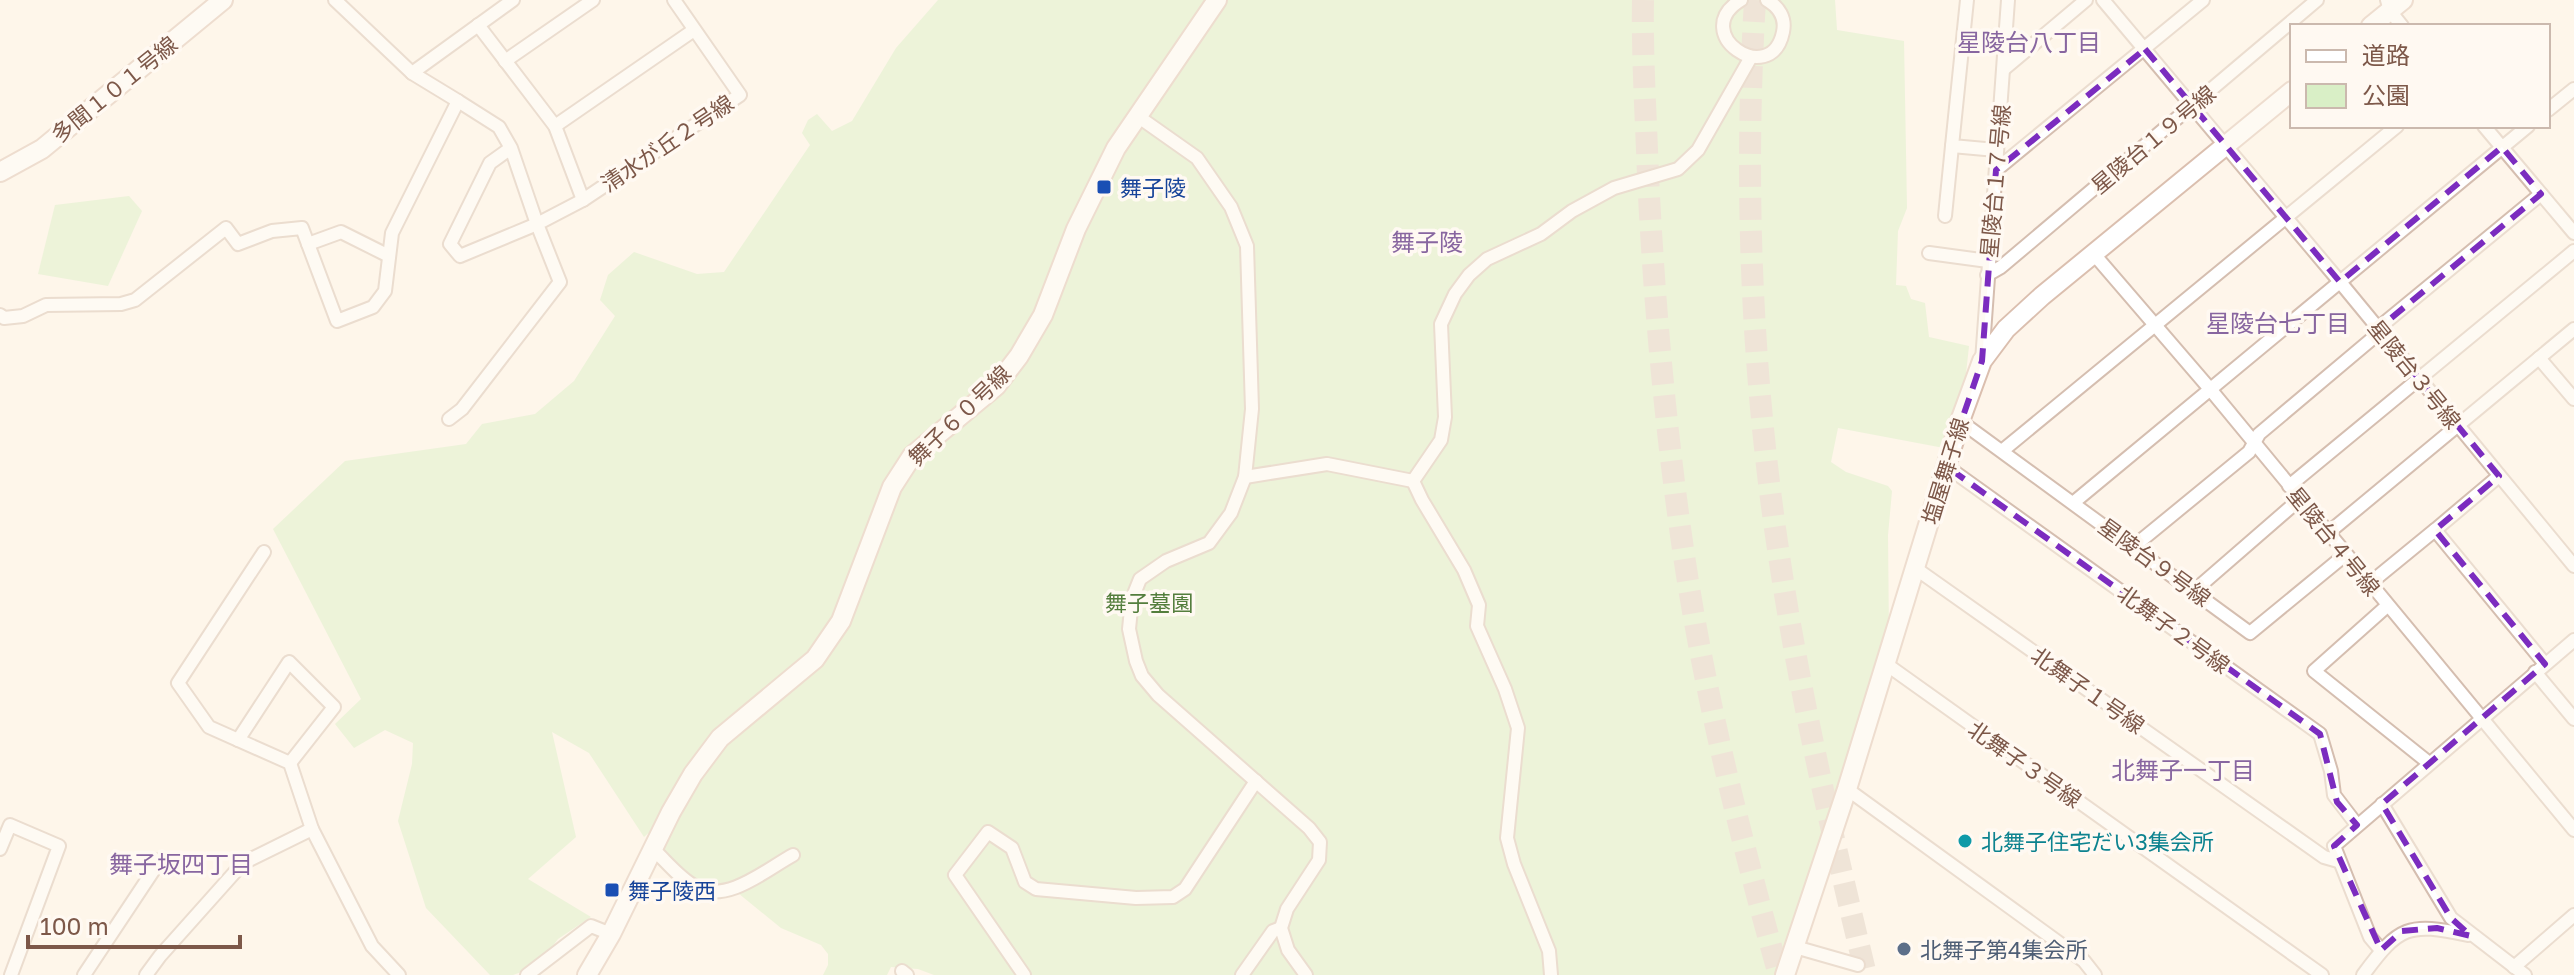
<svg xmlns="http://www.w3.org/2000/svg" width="2574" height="975" font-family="'Golos Text','Noto Sans JP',sans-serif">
<rect width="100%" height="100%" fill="#fef5ea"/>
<g fill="#d9efc6">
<path d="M938,0H1835L1837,30L1904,41L1907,208L1898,231L1896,285L1906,286L1911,299L1925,303L1929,337L1969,346L1965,383L1944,448L1838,428L1831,462L1846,472L1888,486L1892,491L1888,535L1889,638L1779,975H934L918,969L891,967L887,975H823L828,965V954L821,945L781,928L738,893L700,885L659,847L662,821L644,837L589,753L552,732L576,837L528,879L591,917L558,939L538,966L513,975H490L426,908L398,821L412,764L413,743L385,730L354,748L335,724L361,699L273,529L345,461L466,444L482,424L535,414L574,381L615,316L600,300L608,275L634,252L697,274L724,272L810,145L802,133L808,120L817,114L832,131L852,121L896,48Z"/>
<path d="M129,196L142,211L108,286L38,274L55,205Z"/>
</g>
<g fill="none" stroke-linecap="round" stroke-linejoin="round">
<g stroke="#decec2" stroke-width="22" stroke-dasharray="22 11" stroke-linecap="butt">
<path d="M1643,0C1642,58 1646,117 1648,176C1654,301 1665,425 1683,549C1704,693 1740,836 1779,975"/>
<path d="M1755,0C1744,182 1751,369 1778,549C1799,693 1832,834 1866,975"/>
</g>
<g stroke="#d5beb0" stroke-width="16">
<g id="street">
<path d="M1741,0C1687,33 1771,90 1783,32C1786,18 1779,7 1767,0"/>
<path d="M1967,0L1952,146L1996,150"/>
<path d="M2103,0L2340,282L2574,566"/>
<path d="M2387,0L2390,11L2402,26"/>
<path d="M478,25L555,126L583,200"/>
<path d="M505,61L593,0"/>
<path d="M2004,69L2086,0"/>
<path d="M412,73L513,0"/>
<path d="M458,101L499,127L511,148L537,224L460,256L450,244L490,163L511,148"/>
<path d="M2548,110L2574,89"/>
<path d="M1136,115L1197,158L1231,207L1247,246L1252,409L1245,477L1231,513L1209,543L1166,561L1140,579L1132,599L1129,629L1136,661L1142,676L1158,695L1309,828L1320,842L1319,860L1287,909L1281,928L1288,950L1306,975"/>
<path d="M555,126L694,30"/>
<path d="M2484,126L2574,233"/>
<path d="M1996,170L2203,0"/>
<path d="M1945,216L1952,146"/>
<path d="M308,244L341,232L389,256"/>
<path d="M1929,253L1988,261"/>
<path d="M2093,253L2210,389L2574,830"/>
<path d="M1987,275L2001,267L2317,0"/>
<path d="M0,315L4,318L23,316L46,305L121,304L135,300L226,228L238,244L272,231L302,228L337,321L373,307L385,291L392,233L458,101L412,73L335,0"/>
<path d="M2539,358L2574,399"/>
<path d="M1982,361L2008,0"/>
<path d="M449,419L462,409L560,282L537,224L583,200L740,95L674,0"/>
<path d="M1960,421L2250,633L2345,555"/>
<path d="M2002,451L2397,126"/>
<path d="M1946,466L2320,734L2331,771L2334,795L2357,825"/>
<path d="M1245,477L1327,464L1413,481"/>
<path d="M1413,481L1441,440L1445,417L1441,324L1455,294L1469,275L1487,259L1541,234L1572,211L1614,188L1678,169L1698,150L1751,57"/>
<path d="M1413,481L1422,500L1464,570L1479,605L1477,626L1505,689L1518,728L1507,838L1514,864L1549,951L1551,975"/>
<path d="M2289,486L2574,251"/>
<path d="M2073,503L2528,126"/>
<path d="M2435,530L2499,476"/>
<path d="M2328,533L2574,329"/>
<path d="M2133,547L2249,452L2259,434L2373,338L2382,325L2541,194"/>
<path d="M264,552L178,683L209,727L290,763L312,829L372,946L399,975"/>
<path d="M1915,568L2324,857L2338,861"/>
<path d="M2369,584L2435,530L2545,664"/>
<path d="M2194,591L2300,499"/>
<path d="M2387,606L2314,671L2429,763"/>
<path d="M1886,664L2322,975"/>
<path d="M2535,672L2574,719"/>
<path d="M238,740L289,662L334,707L290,763"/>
<path d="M1847,789L2084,961L2095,975"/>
<path d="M2382,804L2451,918L2525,975"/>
<path d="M0,849L10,825L59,846L11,975"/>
<path d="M653,849C666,861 680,879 696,887C727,904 767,869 793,855"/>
<path d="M1795,947L1858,965"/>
<path d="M2381,950L2370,937L2334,846L2574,640"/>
<path d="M2514,967L2574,915"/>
<path d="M902,971L907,975"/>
<path d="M84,975L161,859"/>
<path d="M146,975L160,956L243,863L312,829"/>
<path d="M527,975L591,926L611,934"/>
<path d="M1024,975L955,875L988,832L1012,848L1025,882L1036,889L1136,898L1173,897L1185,889L1256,781"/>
<path d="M1242,975L1273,931L1281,928"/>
<path d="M2363,975C2399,926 2408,922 2468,935"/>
</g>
</g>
<g stroke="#dbbfaf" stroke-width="22">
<g id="secondary">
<path d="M2371,26L2403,0"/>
<path d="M0,172L42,149L223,0"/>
<path d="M587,975L611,934L671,812L693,774L720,738L815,659L841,621L892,487L912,456L996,386L1019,356L1043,315L1076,229L1116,148L1217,0"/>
<path d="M1785,975L1847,789L1960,421L1982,361L2006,329L2042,296L2292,91"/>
</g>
</g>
<use href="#street" stroke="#fff" stroke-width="12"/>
<use href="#secondary" stroke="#fff" stroke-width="18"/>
</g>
<path d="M0 0H2574V975H0ZM2145,49L2340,282L2502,147L2541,194L2378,329L2499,476L2435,530L2545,664L2382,804L2451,918L2471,936L2437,928L2402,931L2381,950L2334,846L2357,825L2337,802L2320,734L1946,466L1982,361L1996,170Z" fill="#fef5ea" fill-opacity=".55" fill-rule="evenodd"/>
<path fill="none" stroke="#7b2cbf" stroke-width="6" stroke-dasharray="16 10" stroke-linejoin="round" d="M2145,49L2340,282L2502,147L2541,194L2378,329L2499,476L2435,530L2545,664L2382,804L2451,918L2471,936L2437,928L2402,931L2381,950L2334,846L2357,825L2337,802L2320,734L1946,466L1982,361L1996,170Z"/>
<g fill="#1a4fb4" stroke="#fff9f2" stroke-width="3">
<rect x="1096" y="179" width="16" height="16" rx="4"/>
<rect x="604" y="882" width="16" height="16" rx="4"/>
</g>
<circle fill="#0f9aa8" stroke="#fff9f2" stroke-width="3" cx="1965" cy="841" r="8"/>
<circle fill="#5c6f8a" stroke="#fff9f2" stroke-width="3" cx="1904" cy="949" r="8"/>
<g text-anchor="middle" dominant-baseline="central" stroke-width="7" stroke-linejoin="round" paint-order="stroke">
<g font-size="22" fill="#7d5849" stroke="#fff9f2">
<text transform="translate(114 89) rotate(-39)">多聞１０１号線</text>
<text transform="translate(2153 139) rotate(-40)">星陵台１９号線</text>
<text transform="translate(667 143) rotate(-34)">清水が丘２号線</text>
<text transform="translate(1995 181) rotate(-85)">星陵台１７号線</text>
<text transform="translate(2415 374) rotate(51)">星陵台３号線</text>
<text transform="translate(959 415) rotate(-44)">舞子６０号線</text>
<text transform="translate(1945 471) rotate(-73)">塩屋舞子線</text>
<text transform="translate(2334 541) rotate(51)">星陵台４号線</text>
<text transform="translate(2155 562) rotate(36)">星陵台９号線</text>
<text transform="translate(2174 629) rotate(36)">北舞子２号線</text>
<text transform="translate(2088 690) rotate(35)">北舞子１号線</text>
<text transform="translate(2025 764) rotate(35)">北舞子３号線</text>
</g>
<g font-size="22" fill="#164399" stroke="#fff9f2" text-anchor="start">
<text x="1120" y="187">舞子陵</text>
<text x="628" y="890">舞子陵西</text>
</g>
<g font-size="22" fill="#547e3d" stroke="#fff9f2">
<text x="1149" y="602">舞子墓園</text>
</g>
<g font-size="22" fill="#0d838f" stroke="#fff9f2" text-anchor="start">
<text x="1981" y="841">北舞子住宅だい3集会所</text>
</g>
<g font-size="22" fill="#4e5e75" stroke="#fff9f2" text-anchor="start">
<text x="1920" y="949">北舞子第4集会所</text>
</g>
<g font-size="24" fill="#8866a0" stroke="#fff9f2">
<text x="2029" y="41">星陵台八丁目</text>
<text x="1427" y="241">舞子陵</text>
<text x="2278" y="322">星陵台七丁目</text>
<text x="2183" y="769">北舞子一丁目</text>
<text x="181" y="863">舞子坂四丁目</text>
</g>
</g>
<rect x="2290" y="24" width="260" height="104" fill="#fff9f2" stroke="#cbb9ae" stroke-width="2"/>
<rect x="2306" y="50" width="40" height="12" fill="#ffffff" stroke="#cbb9ae" stroke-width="2"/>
<text x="2362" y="64" font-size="24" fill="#7d5849">道路</text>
<rect x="2306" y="84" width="40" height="24" fill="#d9efc6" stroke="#cbb9ae" stroke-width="2"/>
<text x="2362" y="104" font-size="24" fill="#7d5849">公園</text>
<path d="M28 935v12h212v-12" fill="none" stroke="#7d5849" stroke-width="4"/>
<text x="40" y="935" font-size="24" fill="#7d5849" stroke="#fff9f2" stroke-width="6" paint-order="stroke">100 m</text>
</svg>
